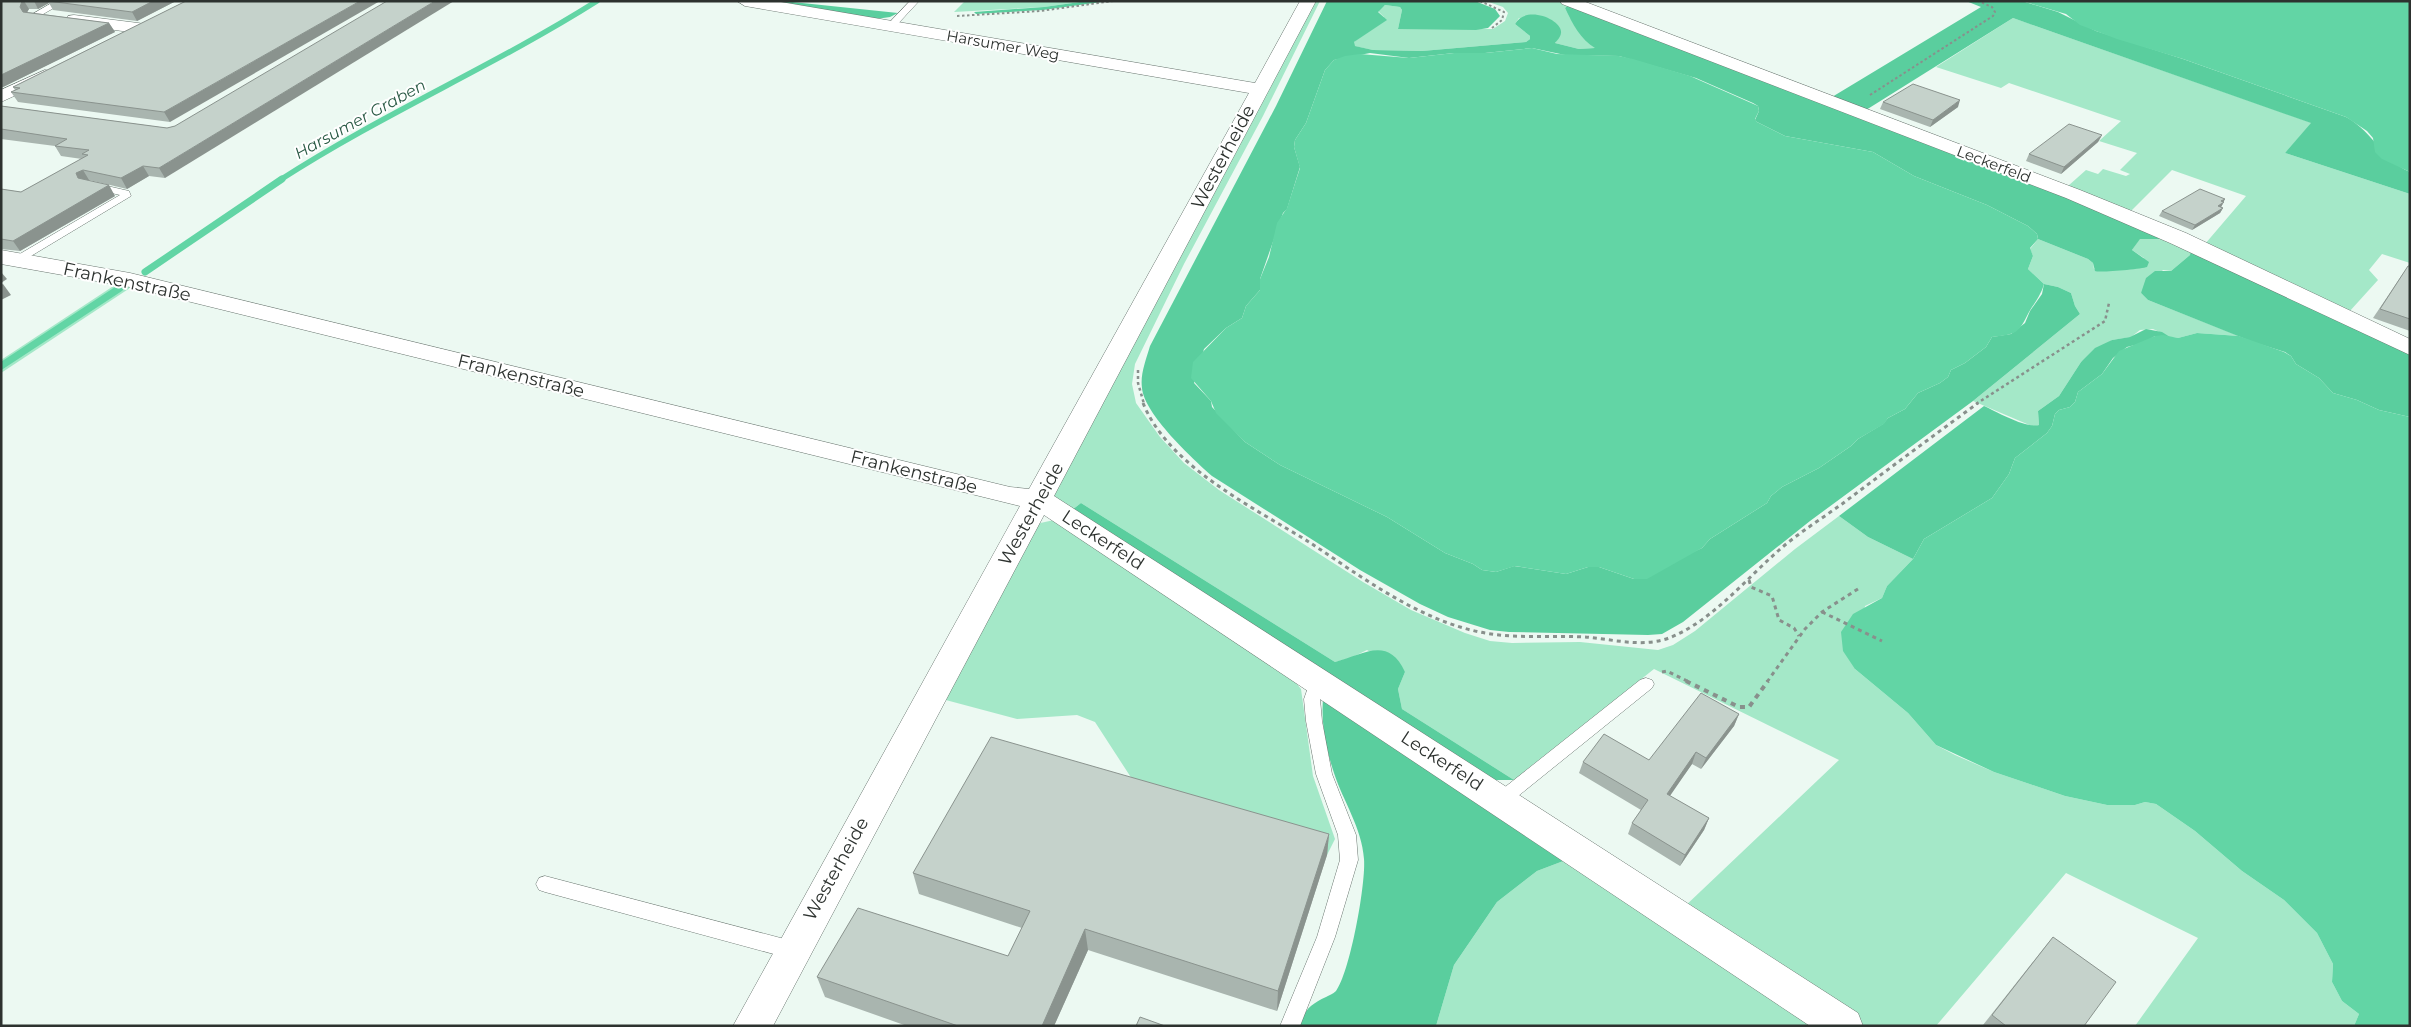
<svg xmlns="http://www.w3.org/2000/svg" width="2411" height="1027" font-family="Montserrat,sans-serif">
<rect width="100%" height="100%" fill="#ecf9f2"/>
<g fill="#a4e8c8">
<path d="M965,1H1087L1044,7L954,12Z"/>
<path d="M1316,1H1320L1263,116L1184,264L1135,364L1132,384L1136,403L1160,437L1184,463L1219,490L1363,582L1411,610L1465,633L1490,641L1512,643L1580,642L1658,650L1673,645L1695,631L1795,549L1839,516L1868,537L1913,559L1887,586L1882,598L1865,606L1855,669L1908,713L1936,745L1955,755L1994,772L2065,796L2107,805H2135L2145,802L2156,804L2195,831L2242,871L2284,900L2317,933L2333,964L2332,982L2342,1001L2359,1014L2354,1026H2135L2198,938L2066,873L1936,1026H1860L1682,909L1839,760L1654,669L1514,780L1402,709L1398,689L1405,672L1367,650L1351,658L1335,662L1081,503L1072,510L1050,497Z"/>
<path d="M1486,1H1558L1568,5L1565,8L1570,18L1596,48L1579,49L1555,43L1561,33L1519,18L1515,24L1530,36V39L1526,42L1422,51L1373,50L1354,46V42C1363,33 1375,26 1384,17L1378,11L1385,5L1400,7L1402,10L1398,29H1493L1505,21L1508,13L1503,7Z"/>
<path d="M2013,18L2312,123L2285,153L2410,194V263L2382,254L2369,270L2378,280L2349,312L2205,244L2246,196L2172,170L2130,212L2068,186L2086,170L2098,174L2103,169L2126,176L2130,174L2120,170L2137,153L2099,141L2121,121L2009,83L2001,88L1936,67Z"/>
<path d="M2163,236L2191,248L2190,255L2171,271L2163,270L2141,293L2148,300L2239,336L2197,333L2178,338L2170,337L2153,329L2140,330L2131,337L2112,340L2081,362L2059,396L2038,411L2039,425L2034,427L1973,401L2080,314L2075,306L2071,293L2058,287L2044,284L2028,269L2033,256L2030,249L2038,239L2088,259L2093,263L2094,269C2113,274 2127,266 2144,258L2132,250L2140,238Z"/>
<path d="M118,283L133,286L1,373V360Z"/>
<path d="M1054,520L1292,678L1301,689L1313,776L1335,839L1327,855L1126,798L1132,779L1095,722L1077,715L1017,719L942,699L1036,524Z"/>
<path d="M1566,860L1815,1026H1436L1454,965L1497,902L1537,871Z"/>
</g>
<g fill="#5ace9e">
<path d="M767,1H783L898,13L890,17L876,19Z"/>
<path d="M1087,1H1109L1043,10L976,14L974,12L1044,7Z"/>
<path d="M1327,1H1475L1495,9L1500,16L1488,28L1476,30L1398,29L1402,10L1400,7L1385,5L1378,12L1387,20L1354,42L1355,46L1373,50L1422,51L1526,42L1530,39V36L1515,24C1526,4 1563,20 1561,33C1561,36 1557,41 1555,43L1579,49L1595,48C1581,40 1572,23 1565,8L1568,5L2073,197L2163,236L2158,239H2140L2132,250L2149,262L2147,267C2141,269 2099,273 2095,271L2093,263L2088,259L2038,239L2037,234L2028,226L1987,205L1914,176L1873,152L1785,136L1757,122L1755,120L1759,111L1758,106L1753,103L1696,78L1619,56L1565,55L1532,48L1485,53H1454L1409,58L1370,53L1334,60L1325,70L1306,123L1295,140L1294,147L1300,167L1287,209L1283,213L1260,279V290L1246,306L1242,318L1226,328L1204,349L1194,383L1211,401L1212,407L1245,442L1280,465L1387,517L1445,553L1473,564L1482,570L1496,572L1514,566L1566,574L1588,567H1599L1634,579L1702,548L1710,539L1767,503L1771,496L1782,487L1819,468L1851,446L1858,439L1883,424L1888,418L1905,409L1918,393L1940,383L1948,377L1951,370L1965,363L1986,347L1992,337L2011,334L2025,323L2030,311L2042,294L2044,284L2058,287L2071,293L2075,306L2080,314L1973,401L1810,521L1683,622L1662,634L1648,635L1509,632L1490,630L1448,617L1420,604L1360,570L1212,476C1193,459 1144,414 1142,388C1140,374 1146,360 1150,346L1276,106Z"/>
<path d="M1966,1H2022L2058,12L2096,31L2183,59L2346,117C2375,133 2380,159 2410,172V194L2285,153L2311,123L2013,18L1866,110L1832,97L1981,7Z"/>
<path d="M2191,248L2410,353V417L2379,410L2357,400L2333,393L2319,378L2296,364L2291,356L2285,352L2253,342L2148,300L2141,293L2146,278L2155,271H2171L2190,255Z"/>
<path d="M2146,329L2162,332L2170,337L2155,336L2143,343L2127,347L2113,358L2102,374L2078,392L2075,402L2070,407L2059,410L2055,414L2052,426L2047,433L2015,458L2009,474L1992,498L1924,539L1913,559L1868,537L1839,516L1984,406C1997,412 2027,429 2039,425L2038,411L2059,396L2081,362L2095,348L2112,340L2130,337Z"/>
<path d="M1081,503L1335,662C1363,655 1388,635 1405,672L1398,689L1402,709L1514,780H1482L1072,510Z"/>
<path d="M1323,699L1566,860L1537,871L1497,902L1454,965L1436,1026H1299C1304,1010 1311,1004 1326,997C1329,995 1333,994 1336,991C1350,972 1366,884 1364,859C1362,828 1343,801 1334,773C1326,749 1321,724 1323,699Z"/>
</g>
<g fill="#62d5a5">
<path d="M2022,1H2410V172L2382,159L2375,152L2373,138L2367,131L2346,117L2183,59L2117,39L2080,25L2066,14Z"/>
<path d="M1532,48L1557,54L1619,56L1633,59L1690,76L1758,106L1759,111L1755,119L1757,122L1785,136L1873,152L1914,176L1987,205L2028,226L2037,234L2038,239L2030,248L2033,256L2028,269L2044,284C2041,295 2035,302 2029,312C2018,334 2017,334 1992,337L1986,347L1965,363L1951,370L1948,377L1940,383L1918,393L1905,409L1888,418L1884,424L1858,439L1851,446L1819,468L1782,487L1771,496L1767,503L1710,539L1702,548L1647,579H1634L1599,567H1588L1566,574L1515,566L1496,572L1482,570L1473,564L1445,553L1387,517L1280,465L1245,442L1216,413L1211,401L1191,378L1193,362L1226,328L1242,318L1246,306L1260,290V279L1269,257L1277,223L1287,208L1300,168L1294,147L1295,140L1306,123L1325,70L1334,60L1345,56L1360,54L1409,58L1454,53H1485Z"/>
<path d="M2197,333L2239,336L2284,352L2291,356L2296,364L2319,378L2333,393L2357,400L2379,410L2410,417V1026H2354L2359,1014L2342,1001L2332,982L2333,964L2317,933L2284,900L2242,871L2195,831L2156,804L2145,802L2135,805H2107L2065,796L1994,772L1936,745L1908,713L1855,669L1843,651L1841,632L1853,614L1882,598L1887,586L1913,559L1924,539L1992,498L2009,474L2015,458L2047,433L2052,426L2055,414L2059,410L2070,407L2075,402L2078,392L2102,374L2119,351L2155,336L2163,335L2178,338Z"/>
</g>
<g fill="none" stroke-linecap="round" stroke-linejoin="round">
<path stroke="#62d5a5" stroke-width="5.5" d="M280,180C382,114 494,66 597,1"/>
<g stroke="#62d5a5" stroke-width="7">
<path d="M145,272L282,179"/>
<path d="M1,366L120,288"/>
</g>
<g stroke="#6b7771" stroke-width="1">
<g id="lane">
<path d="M55,1H66L38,17L31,15Z"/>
<path d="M910,1H919L895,27H889V23Z"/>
<path d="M94,183L129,191L131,196L21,262H13V258L120,195L90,188L89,186Z"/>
<path d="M1318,674L1324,676L1326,680L1320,699L1322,721L1332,774L1356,835L1358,860L1335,937L1300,1026H1280L1317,937L1340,860L1338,835L1316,774L1306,721L1304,699L1312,676Z"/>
<path d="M1646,678L1652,680L1654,684L1652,688L1507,805L1501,807L1495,805L1493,800L1495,795L1640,680Z"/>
<path d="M545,876L792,941L799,944L801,950L799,956L792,959L545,892L539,890L536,884L539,878Z"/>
</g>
</g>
<g stroke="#6b7771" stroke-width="1">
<g id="street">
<path d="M737,1H775L1255,83L1300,1H1316L1054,496L1858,1013L1863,1026H1810L1044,515L773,1026H733L1020,506L130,287L1,264V250L130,273L1010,487L1029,489L1249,93L745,6Z"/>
<path d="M1560,1H1583L2080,190L2186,233L2410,339V355L2170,243L2066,198L1562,4Z"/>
<path d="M74,15L138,23L144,24L146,28L144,32L138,33L68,24L66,20L68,16Z"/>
<path d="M45,70L51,71L54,75L51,79L1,102V90Z"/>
</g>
</g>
<g stroke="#88908c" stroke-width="2" stroke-dasharray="2.5 2.5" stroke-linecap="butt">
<path d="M1480,1L1504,12L1502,20L1492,28"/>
<path d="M957,16L1040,11L1113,1"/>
<path d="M1870,95L1993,16L1995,12L1992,7L1978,1"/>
</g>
<g stroke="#88908c" stroke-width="2.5" stroke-dasharray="3 3" stroke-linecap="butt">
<path d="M1138,370V383L1144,404"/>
<path d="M1976,404L2105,321L2109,303"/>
</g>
<g stroke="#88908c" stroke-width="3" stroke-dasharray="4 4" stroke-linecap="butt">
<path d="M1143,403C1169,467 1253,507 1309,542C1362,577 1421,622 1485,633C1518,639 1552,635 1585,637C1612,639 1642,648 1669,638C1712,621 1744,581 1778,551C1797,534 1821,519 1842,504C1887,470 1933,436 1978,403"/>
<path d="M1749,580L1751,587L1772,596L1779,620L1794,628L1799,636"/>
<path d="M1822,612L1882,641"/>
<path d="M1662,672L1667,671L1689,682"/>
<path d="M1767,682L1805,629L1822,612L1861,587"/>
</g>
<path stroke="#88908c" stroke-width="4" stroke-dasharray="5 5" stroke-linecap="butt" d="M1686,681L1739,707H1749L1768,681"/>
<use href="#lane" fill="#fff" fill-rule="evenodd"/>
<use href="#street" fill="#fff" fill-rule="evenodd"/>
</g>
<g fill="#a9b5af">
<path d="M1,1H176L137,21L53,10L49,3L38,9H29L27,12L109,23L115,32L1,88Z"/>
<path d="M186,1L170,122L18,102L11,92L15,90L13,87Z"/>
<path d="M1883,102L1958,107L1930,127L1880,109Z"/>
<path d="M1,106L167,128L175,126L165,178L149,176L127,189L89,180L88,181L115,196L20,251L1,249V189L21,192L82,159L61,156L55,146L1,139Z"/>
<path d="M2102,135L2098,142L2061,174L2026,161L2029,154Z"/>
<path d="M2225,199L2221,207L2223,208L2220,213L2192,230L2159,216L2162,211Z"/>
<path d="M2410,266V331L2373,318L2402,275Z"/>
<path d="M1739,714L1734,726L1701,769L1692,764L1669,796L1709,818L1704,830L1680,866L1628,834L1632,823L1641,810L1579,773L1583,762L1649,760Z"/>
<path d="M1329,834L1327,855L1277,1011L1088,950L1054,1026H907L825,997L817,977L1008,956L1022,928L919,894L913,873Z"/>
<path d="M2053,937L2084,1026L1983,1025L2044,948Z"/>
</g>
<g fill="#8a938e">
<path d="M22,1H24L29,9L25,16L20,7Z"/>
<path d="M34,1H48L49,3L38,9Z"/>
<path d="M153,1H176L137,21L132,12Z"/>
<path d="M360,1H380L170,122L164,112Z"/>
<path d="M435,1H454L165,178L159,168Z"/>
<path d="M109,23L115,32L1,88V75Z"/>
<path d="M1960,100L1958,107L1930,127L1933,120Z"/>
<path d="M2102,135L2098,142L2061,174L2064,167Z"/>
<path d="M143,166L149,176L127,189L121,178Z"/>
<path d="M83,170L89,180L83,183L78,178L76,173Z"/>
<path d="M109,185L115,196L20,251L13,241Z"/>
<path d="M2225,199L2222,204L2224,202L2221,207L2215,211L2221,201Z"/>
<path d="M2223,208L2220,213L2192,230L2195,225Z"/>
<path d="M1,272L7,279L1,283Z"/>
<path d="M3,284L11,295L1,300V285Z"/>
<path d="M1739,714L1734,726L1701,769L1706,758Z"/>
<path d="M1696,752L1692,764L1663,806L1667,794Z"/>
<path d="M1709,818L1704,830L1680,866L1685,855Z"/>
<path d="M1329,834L1327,855L1277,1011L1278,991Z"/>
<path d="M1085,929L1088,950L1054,1026H1042Z"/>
</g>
<g fill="#c5d2cb" stroke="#8a938e">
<path d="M1,1H22L20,7L23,12L109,23L1,75Z"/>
<path d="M48,1H153L132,12Z"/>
<path d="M186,1H360L164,112L11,92L20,88L13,87Z"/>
<path d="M387,1H435L159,168L143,166L121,178L83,170L76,173L78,178L109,185L13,241L1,239V189L21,192L88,155L82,154L89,150L55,146L67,139L1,129V106L167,128L175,126Z"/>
<path d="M1913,84L1960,100L1933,120L1883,102Z"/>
<path d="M2069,124L2102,135L2064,167L2029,154Z"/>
<path d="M2200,189L2225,199L2221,201L2224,202L2218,206L2223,208L2195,225L2162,211Z"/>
<path d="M2408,266H2410V319L2380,309Z"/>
<path d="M1701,693L1739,714L1706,758L1696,752L1667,794L1709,818L1685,855L1632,823L1648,800L1583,762L1604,734L1649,760Z"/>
<path d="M991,737L1329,834L1278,991L1085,929L1042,1026H958L817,977L858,908L1008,956L1030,911L913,873Z"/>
<path d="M2053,937L2116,982L2084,1026H2006L1992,1015Z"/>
<path d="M1140,1017L1165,1026H1136Z"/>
</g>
<g text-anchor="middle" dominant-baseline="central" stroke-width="4" stroke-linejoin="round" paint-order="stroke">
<g font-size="15" fill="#2d322f" stroke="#fff">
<text transform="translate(1003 45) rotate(10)">Harsumer Weg</text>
<text transform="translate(1994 164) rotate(21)">Leckerfeld</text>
</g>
<g font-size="16" font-style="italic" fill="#2a5a45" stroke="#fff">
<text transform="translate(360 119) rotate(-29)">Harsumer Graben</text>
</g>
<g font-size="18" fill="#2d322f" stroke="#fff">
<text transform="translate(1223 157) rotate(-62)">Westerheide</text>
<text transform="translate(127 282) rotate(12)">Frankenstraße</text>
<text transform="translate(521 376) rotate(14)">Frankenstraße</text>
<text transform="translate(914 472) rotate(14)">Frankenstraße</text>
<text transform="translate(1031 514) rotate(-61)">Westerheide</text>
<text transform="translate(1103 540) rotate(33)">Leckerfeld</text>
<text transform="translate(1442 761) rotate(33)">Leckerfeld</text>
<text transform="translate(836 869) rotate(-61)">Westerheide</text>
</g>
</g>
<rect width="2411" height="1027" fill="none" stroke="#2d322f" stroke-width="5"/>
</svg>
